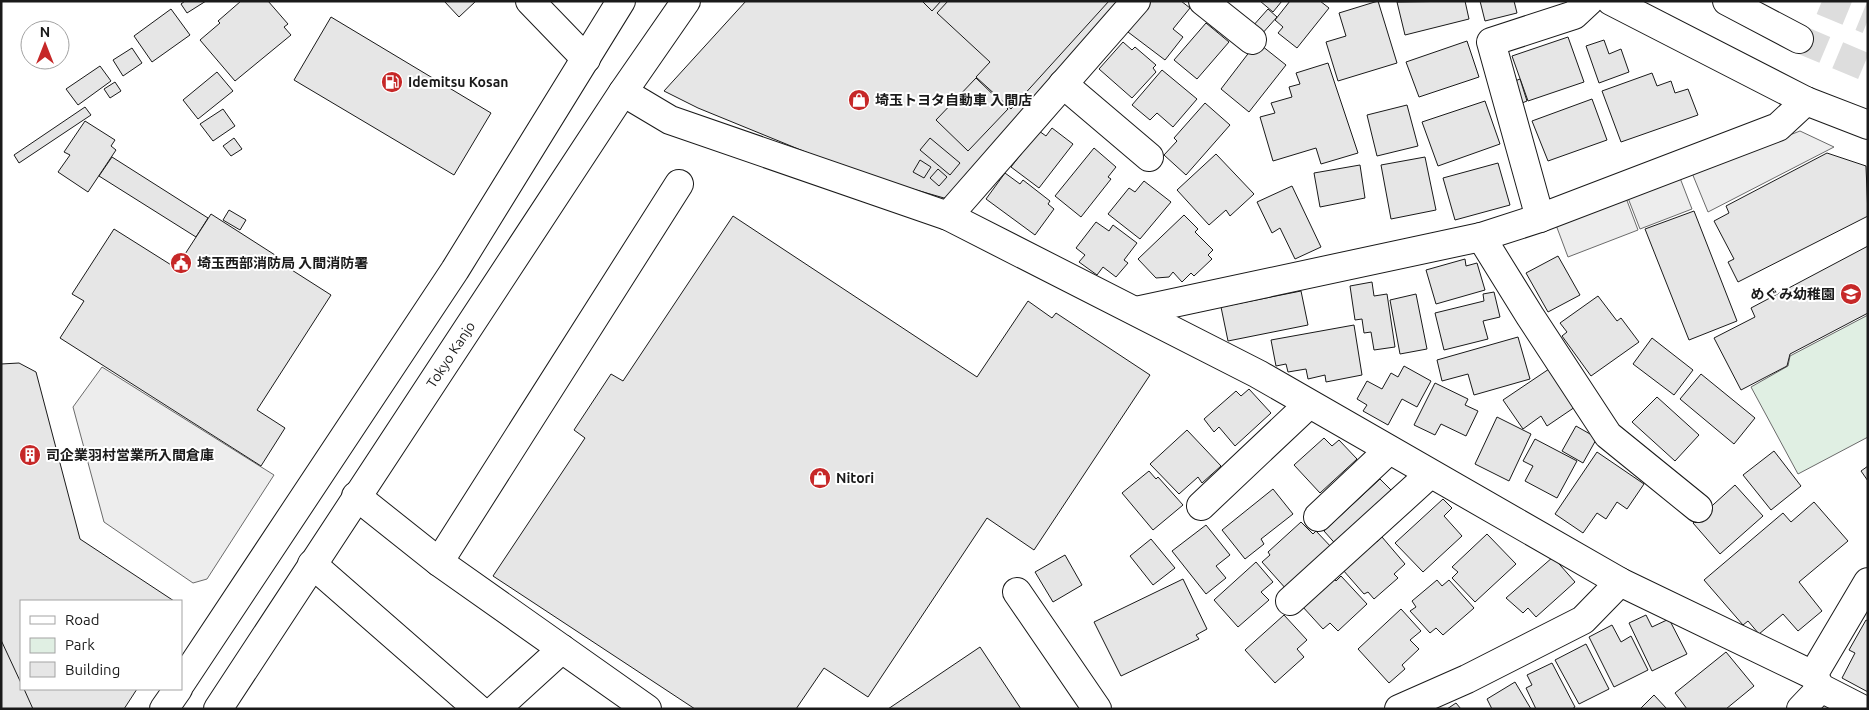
<svg xmlns="http://www.w3.org/2000/svg" width="1869" height="710" font-family="Ubuntu,'Noto Sans JP',sans-serif">
<rect width="100%" height="100%" fill="#fff"/>
<path fill="#e0efe3" stroke="#6a6a6a" d="M1868,315V437L1798,474L1751,387L1788,366L1790,356Z"/>
<g fill="#ededed" stroke="#6a6a6a">
<path d="M1800,131L1834,147L1708,212L1692,173Z"/>
<path d="M1680,178L1692,209L1640,229L1628,198Z"/>
<path d="M1626,198L1638,230L1568,257L1556,225Z"/>
<path d="M102,367L274,475L207,579L193,583L104,522L73,407Z"/>
</g>
<g fill="#e6e6e6" stroke="#1a1a1a">
<path d="M185,1H206L187,13L181,4Z"/>
<path d="M241,1H268L288,24L284,27L291,35L235,81L200,40L220,23L218,21Z"/>
<path d="M444,1H476L459,17Z"/>
<path d="M746,1H1121L955,194L944,198L857,173L698,108L664,91Z"/>
<path d="M922,1H941L932,11Z"/>
<path d="M948,1H1109L1011,109L976,77L990,62L937,13Z"/>
<path d="M1151,1H1181L1190,8L1173,29L1183,37L1165,60L1128,32Z"/>
<path d="M1260,1H1282L1273,12Z"/>
<path d="M1290,1H1320L1329,8L1297,48L1278,33L1283,27L1275,20Z"/>
<path d="M1378,1L1397,63L1338,81L1326,42L1346,36L1339,13Z"/>
<path d="M1465,1L1469,19L1405,35L1397,2Z"/>
<path d="M1480,1H1514L1517,13L1485,21Z"/>
<path d="M171,9L190,35L152,62L134,36Z"/>
<path d="M1268,9L1277,17L1261,35L1252,27Z"/>
<path d="M331,17L491,113L454,175L294,80Z"/>
<path d="M1206,23L1229,42L1197,79L1174,60Z"/>
<path d="M1568,37L1584,82L1528,101L1512,56Z"/>
<path d="M1604,40L1609,54L1621,49L1629,72L1599,83L1586,46Z"/>
<path d="M1467,41L1479,77L1419,97L1406,62Z"/>
<path d="M1123,42L1132,50L1135,47L1156,65L1153,68L1156,72L1132,98L1099,69Z"/>
<path d="M1257,42L1286,65L1249,112L1221,89Z"/>
<path d="M132,48L142,63L123,76L113,60Z"/>
<path d="M1328,63L1358,153L1321,164L1316,148L1273,161L1260,117L1275,113L1271,103L1292,97L1289,87L1300,84L1296,73Z"/>
<path d="M100,66L111,81L78,105L66,89Z"/>
<path d="M1162,70L1197,99L1173,127L1157,113L1150,120L1132,105Z"/>
<path d="M217,72L233,91L198,119L183,100Z"/>
<path d="M1652,73L1657,86L1671,81L1675,93L1688,89L1698,115L1621,142L1602,91Z"/>
<path d="M976,78L1008,109L968,151L936,120Z"/>
<path d="M1520,79L1527,101L1522,103L1515,81Z"/>
<path d="M115,82L121,91L110,98L104,89Z"/>
<path d="M1592,99L1607,140L1548,161L1532,121Z"/>
<path d="M1485,101L1500,144L1438,166L1422,122Z"/>
<path d="M1205,103L1230,125L1186,175L1164,155L1177,141L1174,138Z"/>
<path d="M1407,105L1418,146L1377,156L1367,115Z"/>
<path d="M85,107L91,115L19,163L14,155Z"/>
<path d="M223,109L235,126L213,141L200,124Z"/>
<path d="M85,121L115,140L111,146L116,150L88,192L58,172L70,155L64,152Z"/>
<path d="M1052,128L1073,144L1039,188L1011,167L1039,131L1046,136Z"/>
<path d="M234,138L242,149L231,156L223,146Z"/>
<path d="M930,138L960,163L950,175L920,150Z"/>
<path d="M1094,148L1116,167L1108,177L1111,179L1081,217L1055,196Z"/>
<path d="M1827,153L1866,166L1868,216L1738,282L1728,262L1734,259L1714,221L1729,213L1726,206Z"/>
<path d="M1216,154L1254,194L1230,216L1226,210L1209,225L1177,190Z"/>
<path d="M112,157L208,218L196,237L99,176Z"/>
<path d="M1425,157L1436,210L1391,219L1381,165Z"/>
<path d="M920,160L931,167L924,178L913,172Z"/>
<path d="M1498,163L1510,205L1455,220L1443,178Z"/>
<path d="M1360,165L1365,198L1320,207L1314,173Z"/>
<path d="M938,169L947,177L939,186L930,178Z"/>
<path d="M1005,173L1020,184L1023,180L1050,201L1048,204L1054,209L1035,235L986,199Z"/>
<path d="M1144,181L1171,202L1140,239L1108,214L1129,188L1135,192Z"/>
<path d="M1292,186L1321,247L1295,259L1280,228L1272,233L1257,202Z"/>
<path d="M229,210L246,220L240,230L223,220Z"/>
<path d="M1694,211L1737,321L1689,340L1645,229Z"/>
<path d="M211,214L275,255L273,258L331,295L257,410L285,428L261,466L60,338L84,301L72,294L114,229L176,268Z"/>
<path d="M1184,215L1198,229L1195,232L1213,250L1208,255L1212,259L1194,276L1191,273L1182,282L1173,272L1169,277L1156,278L1138,259Z"/>
<path d="M733,216L977,377L1028,301L1052,318L1056,313L1150,375L1034,550L987,518L868,697L824,668L796,709H695L493,576L585,438L574,430L611,374L623,381Z"/>
<path d="M1096,222L1109,231L1113,225L1137,243L1124,260L1128,263L1116,277L1103,267L1097,275L1079,262L1085,255L1076,248Z"/>
<path d="M1868,246V313L1790,354L1787,366L1741,390L1714,338L1755,317L1751,308Z"/>
<path d="M1558,256L1580,295L1548,312L1526,273Z"/>
<path d="M1465,259L1466,266L1477,263L1485,290L1436,304L1426,270Z"/>
<path d="M1372,282L1374,296L1387,294L1395,347L1374,350L1371,332L1364,333L1362,319L1355,320L1350,286Z"/>
<path d="M1301,291L1308,325L1228,341L1221,307Z"/>
<path d="M1494,292L1500,317L1483,321L1488,339L1444,350L1435,313L1484,301L1483,294Z"/>
<path d="M1416,294L1427,349L1400,354L1390,300Z"/>
<path d="M1598,296L1617,321L1621,318L1639,342L1591,376L1562,336L1567,332L1560,323Z"/>
<path d="M1354,325L1362,375L1326,382L1325,375L1308,379L1306,369L1288,372L1286,364L1276,366L1271,340Z"/>
<path d="M1518,337L1530,379L1474,395L1468,374L1442,381L1437,360Z"/>
<path d="M1652,338L1693,370L1674,395L1633,364Z"/>
<path d="M19,363L36,372L80,539L174,601H21V689H137L124,709H1V364Z"/>
<path d="M1404,366L1431,381L1417,407L1402,399L1388,425L1363,411L1367,405L1357,399L1367,381L1382,389L1391,373L1398,377Z"/>
<path d="M1549,369L1575,407L1547,426L1541,416L1523,429L1503,400Z"/>
<path d="M1701,374L1755,418L1734,444L1680,399Z"/>
<path d="M1435,383L1468,399L1465,405L1478,411L1466,436L1441,424L1435,435L1414,425Z"/>
<path d="M1249,389L1271,413L1235,446L1219,427L1214,432L1204,419L1236,391L1241,396Z"/>
<path d="M1657,397L1699,435L1675,461L1632,422Z"/>
<path d="M1497,417L1531,434L1509,481L1475,464Z"/>
<path d="M1576,426L1597,438L1583,463L1562,451Z"/>
<path d="M1187,430L1221,466L1202,483L1198,477L1179,494L1150,464Z"/>
<path d="M1324,438L1332,446L1339,440L1357,459L1320,493L1294,465Z"/>
<path d="M1535,439L1577,461L1557,498L1525,481L1533,466L1523,461Z"/>
<path d="M1774,451L1801,486L1771,510L1743,475Z"/>
<path d="M1597,452L1644,484L1627,509L1617,502L1606,519L1597,513L1583,533L1555,514Z"/>
<path d="M1868,466V481L1861,471Z"/>
<path d="M1149,471L1156,479L1158,477L1183,505L1153,530L1122,493Z"/>
<path d="M1380,479L1391,490L1386,495L1392,501L1340,549L1324,531Z"/>
<path d="M1735,485L1763,516L1720,554L1693,523Z"/>
<path d="M1273,489L1293,514L1261,539L1264,544L1245,559L1222,530Z"/>
<path d="M1443,499L1452,508L1444,516L1462,536L1423,572L1395,543Z"/>
<path d="M1814,502L1848,541L1799,582L1822,611L1798,631L1783,614L1759,634L1748,621L1743,625L1704,580L1783,513L1791,522Z"/>
<path d="M1301,522L1313,534L1316,531L1333,549L1287,590L1262,562L1270,555L1268,552Z"/>
<path d="M1206,525L1230,555L1216,566L1226,578L1206,594L1172,551Z"/>
<path d="M1487,534L1516,564L1475,602L1452,578L1458,572L1452,567Z"/>
<path d="M1382,537L1405,564L1394,574L1398,578L1374,599L1368,592L1364,594L1343,570L1373,538L1377,542Z"/>
<path d="M1151,539L1175,568L1153,585L1130,556Z"/>
<path d="M1065,555L1082,585L1053,602L1035,572Z"/>
<path d="M1553,557L1575,582L1536,617L1528,608L1523,613L1506,598Z"/>
<path d="M1256,562L1273,582L1261,592L1269,600L1238,627L1214,600Z"/>
<path d="M1330,574L1336,581L1341,576L1367,604L1338,631L1330,623L1323,629L1302,606Z"/>
<path d="M1183,579L1207,629L1196,635L1199,639L1121,676L1094,622Z"/>
<path d="M1437,580L1442,586L1449,580L1474,608L1443,635L1436,628L1430,633L1410,611L1416,607L1412,601Z"/>
<path d="M1401,609L1421,631L1410,640L1419,649L1402,665L1405,669L1389,683L1358,649Z"/>
<path d="M1284,615L1307,640L1297,649L1304,657L1275,683L1245,650Z"/>
<path d="M1646,615L1652,627L1669,619L1687,654L1652,671L1629,623Z"/>
<path d="M1866,620L1868,621V692L1842,678L1855,653L1849,650Z"/>
<path d="M1612,625L1621,642L1631,636L1648,670L1614,687L1589,637Z"/>
<path d="M1,640L21,683V689H24L33,709H1Z"/>
<path d="M1586,644L1609,689L1579,704L1555,660Z"/>
<path d="M980,647L1021,709H888Z"/>
<path d="M1726,652L1754,686L1726,709H1687L1675,693Z"/>
<path d="M1552,663L1575,707L1572,709H1536L1526,688L1532,685L1527,675Z"/>
<path d="M1515,682L1531,709H1492L1487,699Z"/>
<path d="M1654,695L1667,709H1640Z"/>
<path d="M1456,703L1461,709H1447Z"/>
</g>
<g fill="none" stroke-linecap="round" stroke-linejoin="round">
<g stroke="#ddd" stroke-width="28" stroke-dasharray="28 14" stroke-linecap="butt">
<path d="M1822,1L1868,20"/>
<path d="M1799,39L1868,68"/>
</g>
<g stroke="#1a1a1a" stroke-width="30">
<g id="minor">
<path d="M530,1L586,59"/>
<path d="M1203,1L1252,40"/>
<path d="M1063,84L1149,157"/>
<path d="M623,92L670,120L948,216L1258,374L1620,582L1813,675L1821,688L1862,709"/>
<path d="M948,216L1136,1"/>
<path d="M1540,218L1491,42L1574,15L1589,1"/>
<path d="M1481,237L1530,316L1608,435L1698,508"/>
<path d="M1136,311L1481,237L1540,218L1778,127L1806,101"/>
<path d="M356,496L439,562L647,709"/>
<path d="M1201,506L1308,405"/>
<path d="M1318,517L1389,450"/>
<path d="M439,562L679,184"/>
<path d="M312,564L478,709"/>
<path d="M1017,592L1097,709"/>
<path d="M1290,601L1430,474"/>
<path d="M1813,675L1868,582"/>
<path d="M496,709L562,649"/>
<path d="M1399,709L1467,679L1583,620L1620,582"/>
<path d="M1801,709L1821,688"/>
</g>
</g>
<g stroke="#1a1a1a" stroke-width="30">
<g id="highway">
<path d="M1611,1L1806,101L1868,125"/>
<path d="M1727,1L1799,39"/>
<path d="M181,683L455,270L621,1"/>
<path d="M164,709L178,689"/>
<path id="s1" d="M218,709L623,92L686,1"/>
</g>
</g>
<use href="#minor" stroke="#fff" stroke-width="28"/>
<use href="#highway" stroke="#fff" stroke-width="28"/>
</g>
<defs>
<g id="fuel-disc" transform="scale(1.125)"><circle r="9.5" fill="#c62828" stroke="#fff"/><path d="M-5.5-6h7V0h2V4h1.3V-2.5L3-4.5l.8-.8L6-3V5H2.5V1h-1V6h-7ZM-4.2-4.7v3.2H.2V-4.7Z" fill="#fff"/></g>
<g id="shop-disc" transform="scale(1.125)"><circle r="9.5" fill="#c62828" stroke="#fff"/><path d="M-5-2.5h2.3a2.7 3.5 0 0 1 5.4 0H5L5.5 6h-11ZM-1.5-2.5h3a1.5 2.3 0 0 0-3 0Z" fill="#fff"/></g>
<g id="civic-disc" transform="scale(1.125)"><circle r="9.5" fill="#c62828" stroke="#fff"/><path d="M-.6-6.5H3V-4.5H.6V-3L4-1V1h2V6H-6V1h2V-1L-.6-3ZM-1.2 2.5V6h2.4V2.5Z" fill="#fff"/></g>
<g id="school-disc" transform="scale(1.125)"><circle r="9.5" fill="#c62828" stroke="#fff"/><path d="M0-5L7-2L0 1L-7-2ZM-4 1L0 2.5L4 1V4Q0 6-4 4Z" fill="#fff"/></g>
<g id="building-disc" transform="scale(1.125)"><circle r="9.5" fill="#c62828" stroke="#fff"/><path d="M-4-6H4V6H1V3H-1V6H-4ZM-2.5-4.3h1.7v1.8h-1.7ZM.8-4.3h1.7v1.8H.8ZM-2.5-1h1.7V.8h-1.7ZM.8-1h1.7V.8H.8Z" fill="#fff"/></g>
</defs>
<g fill-rule="evenodd">
<use href="#fuel-disc" x="392" y="82"/>
<use href="#shop-disc" x="859" y="100"/>
<use href="#civic-disc" x="181" y="263"/>
<use href="#school-disc" x="1851" y="294"/>
<use href="#building-disc" x="30" y="455"/>
<use href="#shop-disc" x="820" y="478"/>
</g>
<g text-anchor="middle" dominant-baseline="central" stroke-width="4" stroke-linejoin="round" paint-order="stroke">
<g font-size="14" font-weight="bold" fill="#1a1a1a" stroke="#fff" text-anchor="start">
<text x="408" y="82">Idemitsu Kosan</text>
<text x="875" y="100">埼玉トヨタ自動車 入間店</text>
<text x="197" y="263">埼玉西部消防局 入間消防署</text>
<text x="1835" y="294" text-anchor="end">めぐみ幼稚園</text>
<text x="46" y="455">司企業羽村営業所入間倉庫</text>
<text x="836" y="478">Nitori</text>
</g>
<g font-size="14" fill="#1a1a1a" stroke="#fff">
<text stroke="none"><textPath href="#s1" startOffset="424">Tokyo Kanjo</textPath></text>
</g>
</g>
<rect width="1869" height="710" fill="none" stroke="#1a1a1a" stroke-width="5"/>
<rect x="20" y="600" width="162" height="90" fill="#ffffff" stroke="#a3a3a3"/>
<rect x="30" y="616" width="25" height="8" fill="#ffffff" stroke="#a3a3a3"/>
<text x="65" y="625" font-size="15" fill="#1a1a1a">Road</text>
<rect x="30" y="638" width="25" height="15" fill="#e0efe3" stroke="#a3a3a3"/>
<text x="65" y="650" font-size="15" fill="#1a1a1a">Park</text>
<rect x="30" y="662" width="25" height="15" fill="#e6e6e6" stroke="#a3a3a3"/>
<text x="65" y="675" font-size="15" fill="#1a1a1a">Building</text>
<g transform="translate(45 45)"><circle r="24" fill="#ffffff" stroke="#a3a3a3"/>
<path d="M0-4L9 19L0 12L-9 19Z" fill="#c62828"/>
<text y="-8" font-size="14" font-weight="bold" text-anchor="middle" fill="#1a1a1a">N</text>
</g>
</svg>
